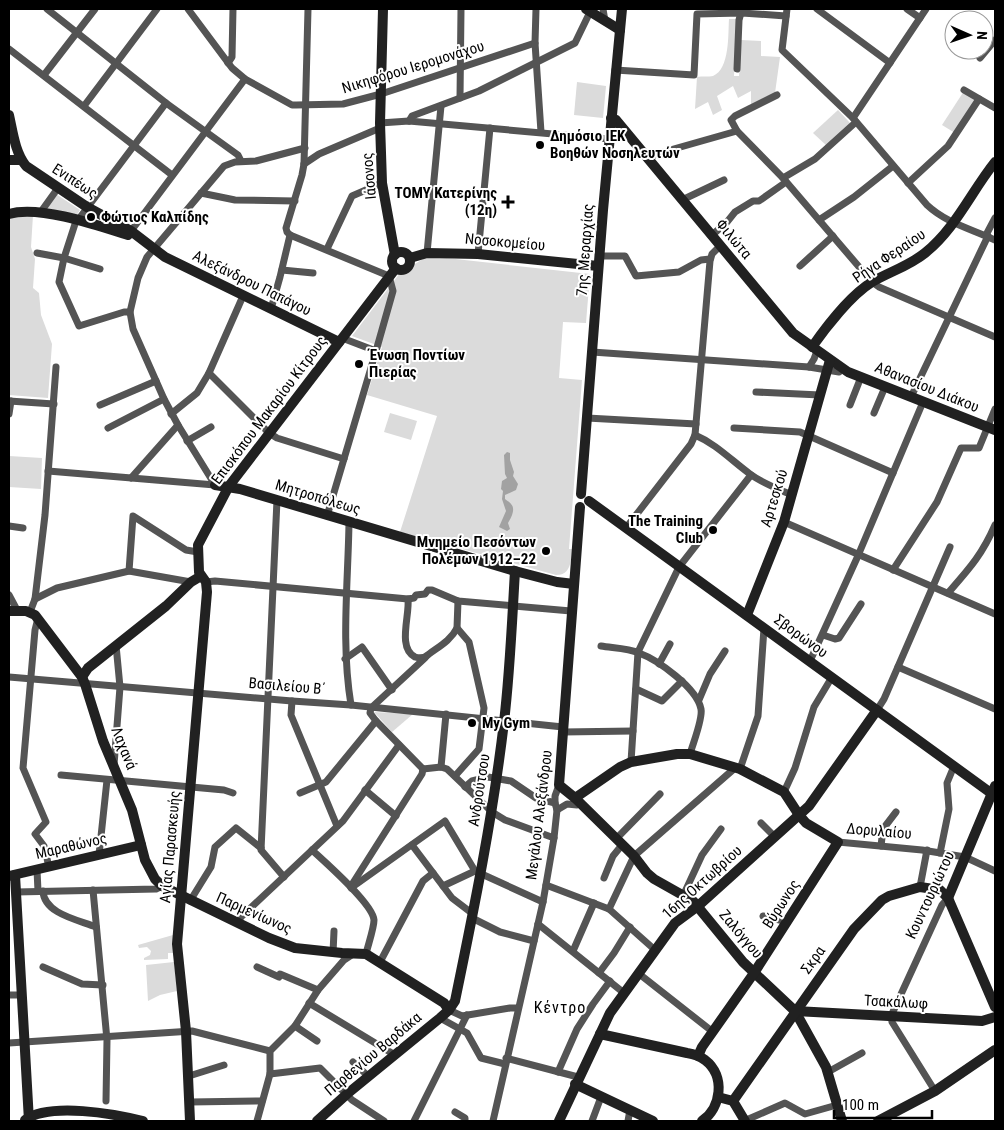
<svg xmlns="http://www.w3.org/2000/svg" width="1004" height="1130" font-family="'Roboto Condensed',sans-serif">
<rect width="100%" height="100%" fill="#fff"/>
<g fill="#dbdbdb">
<path d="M729,19H737L734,76H739L741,40L761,41V56L780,57L775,93L751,106V91L738,98L733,86L717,96L722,110L713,115L708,102L695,109L697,77C702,76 709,77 713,76C730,69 728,34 729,19Z"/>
<path d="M577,82L606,86L603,118L574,115Z"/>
<path d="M964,91L976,99L955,133L942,125Z"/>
<path d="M838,110L851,124L827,146L813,133Z"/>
<path d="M56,194L80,210L76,216L44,211Z"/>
<path d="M33,215L31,247L35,259L33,288L39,293L41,315L52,344L48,398L9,395V218Z"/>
<path d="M428,256L590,274L586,323L563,322L559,378L582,380L569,549H572C571,561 571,575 556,575L400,532L437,416L367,395L382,347L352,336L400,273Z"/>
<path d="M390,413L417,421L411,440L384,432Z"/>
<path d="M9,456L42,458L41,489L9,487Z"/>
<path d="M374,712L413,714L392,732Z"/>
<path d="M173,935V953H168V959L144,960V958L150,955L151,951L147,947L139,948L138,945Z"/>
<path d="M174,962L177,991L160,995L148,1001L146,965Z"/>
</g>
<path fill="#a2a2a2" d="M507,452L510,453V460L514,472L513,476L518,484L516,490L505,495V499C507,501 510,502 511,504C516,509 511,518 508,523L510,529L507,531L499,527L506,511L502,499L503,491L501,489L502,481L507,478L505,474L504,455Z"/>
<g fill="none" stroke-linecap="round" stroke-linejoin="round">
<g stroke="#545454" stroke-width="7">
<path d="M47,9L166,103L238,155L241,161"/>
<path d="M188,9L232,68L245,79L292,105H296L343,104L381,94L535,43"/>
<path d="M308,9L304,164L302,175L286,228L287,232L290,235L389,276L393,291L376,351"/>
<path d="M536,9L535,43L541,132"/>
<path d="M603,9L605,21"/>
<path d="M787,9L782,50L853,118L927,205C946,223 972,229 995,240"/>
<path d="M817,9L890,63"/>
<path d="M907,9L920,18"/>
<path d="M9,49L172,175"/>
<path d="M980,58L995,40"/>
<path d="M228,63L232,57L233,9"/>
<path d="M737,69L739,20L742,9"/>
<path d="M615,70L694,75L697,14L742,13L786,16"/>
<path d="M44,75L95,9"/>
<path d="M964,90L995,108"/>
<path d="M777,95L735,116L731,120L737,131L783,178L872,282L879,287L995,337"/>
<path d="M460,98L461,9"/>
<path d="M84,106L157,9"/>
<path d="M853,118L926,9"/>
<path d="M409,121L412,116L479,91L575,43L590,12"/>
<path d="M380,123L409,121L609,139"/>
<path d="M648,159L656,154L737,131"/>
<path d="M304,164L319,154L380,128"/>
<path d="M783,178L815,159L856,122"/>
<path d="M908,183L948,146L979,99"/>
<path d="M201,193L235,200L295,201"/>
<path d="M682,200L724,180"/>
<path d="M40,213L58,188"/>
<path d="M819,220L854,197L893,166"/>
<path d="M131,231L245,79"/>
<path d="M986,235L995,218"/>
<path d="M711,236L727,222L735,212L753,201H759L786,182"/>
<path d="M327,249L352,196L382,183"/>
<path d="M37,253L64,258L100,269"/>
<path d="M427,253L441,106"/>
<path d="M478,254L490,128"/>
<path d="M599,256H625L636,276L679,272L701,260L710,259"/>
<path d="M800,266L833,236"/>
<path d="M282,270L313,273"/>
<path d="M271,309L280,277L290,235"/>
<path d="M130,312H124L79,326L59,282L64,258L75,224L166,103"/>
<path d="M592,352L809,367L839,372"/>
<path d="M809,367L814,359L817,351"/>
<path d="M209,373L269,433L277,438L344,459"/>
<path d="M756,392L820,395"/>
<path d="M911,397L988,236"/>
<path d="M9,401L54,404"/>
<path d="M100,405L156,381"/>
<path d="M850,405L861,377"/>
<path d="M874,413L885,387"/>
<path d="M9,414L11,401"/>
<path d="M171,414L197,393L209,373L243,296"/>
<path d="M587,418L696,424"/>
<path d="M108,428L164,399"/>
<path d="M734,428L800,432L893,473"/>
<path d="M695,435C716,444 731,460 750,474C762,483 778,489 792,495"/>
<path d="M187,441L211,427"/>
<path d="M48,471L215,485"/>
<path d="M131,478L178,425"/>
<path d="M215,485L178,425L164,399L133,329L130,312L138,278L147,257L224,166L235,162L256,161L305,148"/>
<path d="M277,500L261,850L284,877"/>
<path d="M327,516L376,351L342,338"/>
<path d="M784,522L995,614"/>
<path d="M349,523C348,584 341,644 351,705"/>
<path d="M9,526L23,528"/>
<path d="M626,528L691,444L695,435L710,261L712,254L720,246"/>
<path d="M893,570L937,502L961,448H979L995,409"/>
<path d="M129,571L133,516L186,550L198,552"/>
<path d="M206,582L215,581L408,599L414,598L416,595L425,594L428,590H432L458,601L571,611"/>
<path d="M948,593C969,569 982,555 995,525"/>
<path d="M9,595L17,610"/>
<path d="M35,599L45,515L56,367"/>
<path d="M408,599C410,615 397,648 415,657C421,659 425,658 429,654C440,646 451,640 457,628"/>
<path d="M30,612L35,599L57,588L129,571L191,582"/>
<path d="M38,618L35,630L23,768L46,822L35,834L44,846L49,867"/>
<path d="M823,635L835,639L839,638L861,604"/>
<path d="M601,646C613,648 628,648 639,653C658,660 697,688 701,709C703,719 693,743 690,754"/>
<path d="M345,659L362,647L392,690"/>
<path d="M810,661L857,558L923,402"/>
<path d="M659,664L670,644"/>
<path d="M898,667L995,709"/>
<path d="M9,677L292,701L351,705L563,727"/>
<path d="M636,689L662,701L682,681"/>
<path d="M699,700L710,674L725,651"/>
<path d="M292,701L291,715L337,826"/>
<path d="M371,708L370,713L376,721L423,769"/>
<path d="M371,708L425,658"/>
<path d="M877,710L884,699L950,547"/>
<path d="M563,732L633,731"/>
<path d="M631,762L638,652L679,567L751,475"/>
<path d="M114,765L120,687L116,645"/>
<path d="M441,767L446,714"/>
<path d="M423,769L441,767L447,769L492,812L505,820L554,838"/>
<path d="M740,769L758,716L764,628"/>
<path d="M61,775L224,790L233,793"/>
<path d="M455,776L479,749L484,708L469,642L457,628L458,601"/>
<path d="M465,787L472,781L488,777L511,781L536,798L555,803"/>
<path d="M365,790L396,816"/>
<path d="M784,792L795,768L814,707L832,677"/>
<path d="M300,793L326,782L376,721"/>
<path d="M557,810L567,804L577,805L579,803"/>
<path d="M761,823L775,837"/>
<path d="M616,839L660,794"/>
<path d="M838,842L922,850L965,857L995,871"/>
<path d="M412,845L452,898L473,914"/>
<path d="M881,846L883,829L896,812"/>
<path d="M312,850C325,862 373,904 374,920C374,928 368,945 366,954"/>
<path d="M940,853L949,809L947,783L954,766"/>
<path d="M99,855L107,780"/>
<path d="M37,870L38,891"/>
<path d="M604,878L613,856L622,845"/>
<path d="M546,885L609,909L655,950"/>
<path d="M351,886L422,774L423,769"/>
<path d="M443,886L475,871"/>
<path d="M920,887L927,850"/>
<path d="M351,888L445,821L475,871L543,902"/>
<path d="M93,890L107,1040L106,1101"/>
<path d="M43,891C44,914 79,920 96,927"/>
<path d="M16,892L156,889L162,886"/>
<path d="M683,896L702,855L721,829"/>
<path d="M190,901L211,867L215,847L236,828L261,848"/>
<path d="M609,909L634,856L735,768"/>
<path d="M763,916L788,922"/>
<path d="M472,918L500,932L534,941"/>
<path d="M238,923L241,917L343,821L399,745"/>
<path d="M538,924L624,993"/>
<path d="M573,951L594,903"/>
<path d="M333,953L334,931"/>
<path d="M380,962L423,881L433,873"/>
<path d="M43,967L82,984L103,985"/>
<path d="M257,967L279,977L280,974L318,990"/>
<path d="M599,973L614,953L630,927"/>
<path d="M638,973L713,1032"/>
<path d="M9,995H21"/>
<path d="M309,1003L395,1055"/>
<path d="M449,1010L462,1016L510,1008H518"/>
<path d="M440,1018L467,1033L481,1058L505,1064"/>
<path d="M295,1026L317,1041"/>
<path d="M9,1043L192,1031L270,1051"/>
<path d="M506,1058L578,1077"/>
<path d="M353,1062L368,1076"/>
<path d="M558,1072L577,1029L593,1004L610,981"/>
<path d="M828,1072L862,1053"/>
<path d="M270,1074L320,1068L352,1100L384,1121"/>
<path d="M189,1076L224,1065"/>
<path d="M935,1091L892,1022L891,1016L942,905L948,898"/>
<path d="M190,1102L262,1101"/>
<path d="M455,1112L465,1118V1121"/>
<path d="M257,1121L270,1074V1051L295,1026L318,990L344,960L353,954"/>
<path d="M414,1121L467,1015"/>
<path d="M493,1121L543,902L554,838L557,810L555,803V796L559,785"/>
<path d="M592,1121L601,1097"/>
<path d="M628,1121L630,1110"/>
<path d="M744,1121L785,1103L805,1114L837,1105"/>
</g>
<g stroke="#212121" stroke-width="10">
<path d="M383,9L380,123L382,183L395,255"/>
<path d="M586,9L620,30"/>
<path d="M9,115C13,133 15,152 26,166L87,207L131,231L165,257L339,342"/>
<path d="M611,118L616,120L793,333L848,372L995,430"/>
<path d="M9,160H21"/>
<path d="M9,214C39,205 97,225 128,235"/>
<circle cx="401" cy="261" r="9"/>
<path d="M410,258L427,253L478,254L598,266"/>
<path d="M812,347C826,327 851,295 872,282C889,272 909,266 925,253C956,228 971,192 995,162"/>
<path d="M215,485L240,489L515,571L557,582L574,584"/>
<path d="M581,494L603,210L622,9"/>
<path d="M589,501L995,796"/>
<path d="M580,507L559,785L575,798L634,856L647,873L654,879L693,901L743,962L795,1011L826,1067L842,1121"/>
<path d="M9,611H26L35,615L82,677L85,684L103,741L132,810L145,860L155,879L162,886L269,938L295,948L342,953L366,954L444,1003L449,1010"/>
<path d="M747,615L784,522L830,360"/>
<path d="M82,677L88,668L166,606L191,582L201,576"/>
<path d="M575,798L620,767L631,762L677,754H690L740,769L784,792L799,815L806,823L838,842L754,973L702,1047L698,1056"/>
<path d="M15,875L29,1121"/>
<path d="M9,876L141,845"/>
<path d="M948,898L995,786"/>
<path d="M795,1011L982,1021L995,1017"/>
<path d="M600,1034L687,1053C694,1054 700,1056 705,1060C726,1076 721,1108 702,1121"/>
<path d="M575,1084L653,1121"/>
<path d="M718,1097L733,1101L745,1121"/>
<path d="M733,1101L854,929L882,900L889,896L920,887L940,890L948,898L995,1007"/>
<path d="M25,1120C50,1102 115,1114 143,1121"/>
<path d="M190,1121L186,1031L177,944L207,592L206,582L199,572L198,545L229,486L396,268"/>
<path d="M317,1121L347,1094L440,1018L449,1010L455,1001C474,909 493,816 504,722C510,672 512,621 515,571"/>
<path d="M559,1121L610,1013L675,923L698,906L809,806L877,710"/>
<path d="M878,1121L935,1091L995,1050"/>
</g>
</g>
<g fill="#000" stroke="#fff" stroke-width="2">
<circle cx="540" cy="145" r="5"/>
<path d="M505.5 194.5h5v5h5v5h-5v5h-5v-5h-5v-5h5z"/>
<circle cx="91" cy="217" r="5"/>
<circle cx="359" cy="364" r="5"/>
<circle cx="713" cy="530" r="5"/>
<circle cx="546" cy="551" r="5"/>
<circle cx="472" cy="723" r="5"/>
</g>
<g text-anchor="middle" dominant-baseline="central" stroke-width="4" stroke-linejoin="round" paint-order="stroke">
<g font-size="15" fill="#000" stroke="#fff">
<text transform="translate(413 67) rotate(-17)">Νικηφόρου Ιερομονάχου</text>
<text transform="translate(369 176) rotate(-95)">Ιάσονος</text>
<text transform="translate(75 181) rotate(33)">Ενιπέως</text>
<text transform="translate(734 239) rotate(50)">Φιλώτα</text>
<text transform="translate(505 242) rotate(5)">Νοσοκομείου</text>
<text transform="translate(585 250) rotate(-86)">7ης Μεραρχίας</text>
<text transform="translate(889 256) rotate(-34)">Ρήγα Φεραίου</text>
<text transform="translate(252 283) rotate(26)">Αλεξάνδρου Παπάγου</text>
<text transform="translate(927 387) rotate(22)">Αθανασίου Διάκου</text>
<text transform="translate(269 410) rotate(-53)">Επισκόπου Μακαρίου Κίτρους</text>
<text transform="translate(318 497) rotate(17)">Μητροπόλεως</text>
<text transform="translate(774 498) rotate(-73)">Αρτεσκού</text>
<text transform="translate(801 636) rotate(36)">Σβορώνου</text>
<text transform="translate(287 686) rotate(5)">Βασιλείου Β΄</text>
<text transform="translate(124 748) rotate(68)">Λαχανά</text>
<text transform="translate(479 790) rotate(-81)">Ανδρούτσου</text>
<text transform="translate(539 815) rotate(-83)">Μεγάλου Αλεξάνδρου</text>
<text transform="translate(879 831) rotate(5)">Δορυλαίου</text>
<text transform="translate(71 846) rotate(-13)">Μαραθώνος</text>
<text transform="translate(170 847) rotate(-85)">Αγίας Παρασκευής</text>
<text transform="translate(702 882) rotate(-42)">16ης Οκτωβρίου</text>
<text transform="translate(930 895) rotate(-65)">Κουντουριώτου</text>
<text transform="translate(781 904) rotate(-57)">Βύρωνος</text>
<text transform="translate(254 913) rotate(24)">Παρμενίωνος</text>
<text transform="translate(741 934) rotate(50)">Ζαλόγγου</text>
<text transform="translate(813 960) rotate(-55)">Σκρα</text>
<text transform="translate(896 1002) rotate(3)">Τσακάλωφ</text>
<text transform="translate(373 1054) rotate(-40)">Παρθενίου Βαρδάκα</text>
</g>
<g font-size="15" font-weight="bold" fill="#000" stroke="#fff" text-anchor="start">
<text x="550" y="136">Δημόσιο ΙΕΚ<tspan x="550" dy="17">Βοηθών Νοσηλευτών</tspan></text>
<text x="497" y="193" text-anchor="end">ΤΟΜΥ Κατερίνης<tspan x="497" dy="17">(12η)</tspan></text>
<text x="101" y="217">Φώτιος Καλπίδης</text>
<text x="369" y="355">Ένωση Ποντίων<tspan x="369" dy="17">Πιερίας</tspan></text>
<text x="703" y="521" text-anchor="end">The Training<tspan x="703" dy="17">Club</tspan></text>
<text x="536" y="542" text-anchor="end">Μνημείο Πεσόντων<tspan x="536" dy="17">Πολέμων 1912–22</tspan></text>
<text x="482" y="723">My Gym</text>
</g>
<g font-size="16" letter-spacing="1" fill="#000" stroke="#fff">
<text x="560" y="1007">Κέντρο</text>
</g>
</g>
<rect width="1004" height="1130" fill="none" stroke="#000000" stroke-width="20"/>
<g transform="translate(969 35) rotate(92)"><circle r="24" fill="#ffffff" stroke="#999999"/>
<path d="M0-4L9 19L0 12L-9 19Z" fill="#000000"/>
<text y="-8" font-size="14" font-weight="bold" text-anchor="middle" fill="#000000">N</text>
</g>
<path d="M834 1110v8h98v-8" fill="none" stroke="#000000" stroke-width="2.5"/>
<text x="842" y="1110" font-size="15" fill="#000000" stroke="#ffffff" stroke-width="4" paint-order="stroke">100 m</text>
</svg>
